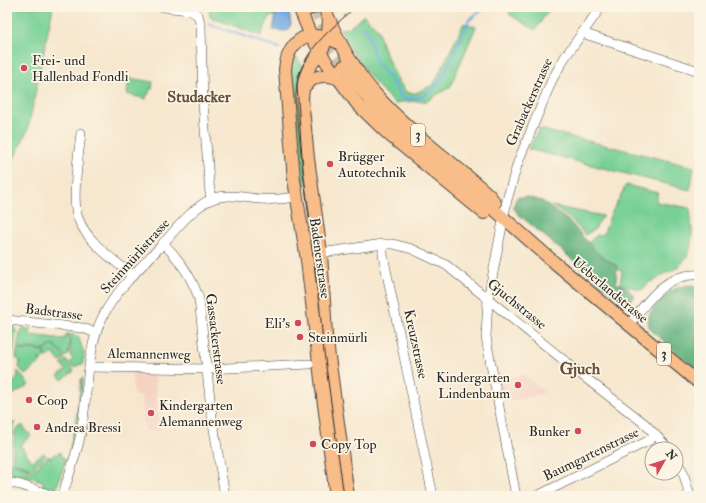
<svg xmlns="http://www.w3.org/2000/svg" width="706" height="503" font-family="'IM FELL Double Pica',serif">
<rect width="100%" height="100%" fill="#fcf5e5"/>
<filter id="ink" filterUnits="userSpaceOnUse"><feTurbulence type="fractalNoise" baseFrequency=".025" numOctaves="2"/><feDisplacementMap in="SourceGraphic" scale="8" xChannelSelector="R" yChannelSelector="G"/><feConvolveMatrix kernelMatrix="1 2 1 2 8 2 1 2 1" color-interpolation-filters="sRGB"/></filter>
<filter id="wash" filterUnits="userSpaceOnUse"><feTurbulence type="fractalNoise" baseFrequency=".012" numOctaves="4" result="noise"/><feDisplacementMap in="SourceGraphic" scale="16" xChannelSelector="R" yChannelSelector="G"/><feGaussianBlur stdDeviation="0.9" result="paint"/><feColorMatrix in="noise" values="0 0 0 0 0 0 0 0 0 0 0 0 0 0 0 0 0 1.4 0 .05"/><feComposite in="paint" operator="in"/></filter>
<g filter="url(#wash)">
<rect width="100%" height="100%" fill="#f6e7ce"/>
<g fill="#f5d3c2">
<path d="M131,369L154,370L160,430L145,431L141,396H134Z"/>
<path d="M523,374L544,392L539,395L509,401L508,398L502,399L498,379Z"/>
<path d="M699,451V485L695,484L687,469Z"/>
</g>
<g fill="#78d096" stroke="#527e60">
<path d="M7,7H53L28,129L7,173Z"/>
<path d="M209,7H277L275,17L270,16L261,36L210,17Z"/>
<path d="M512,7H551L535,30L509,14Z"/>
<path d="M364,15L378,29L382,45L390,64L399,82L407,93H416L434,84L464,23L476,27L450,87L427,101L400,102L395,104C372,82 354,57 340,29L349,28Z"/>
<path d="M294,54L305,69L306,185L299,186L290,69Z"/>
<path d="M129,78L153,82L152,89H149V94H147L146,99L127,94Z"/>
<path d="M539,129L694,167L690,190L528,149Z"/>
<path d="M626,185L658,193L656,202L690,208C692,228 696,253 678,267C674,270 669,271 664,274C660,276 657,281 651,281L642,290L620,284L622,271L615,269L585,246L597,235H603L610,216Z"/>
<path d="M552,206L603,216L594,230L585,235L572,220Z"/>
<path d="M9,327H14L16,331L13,352L7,351V329Z"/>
<path d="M23,328L31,329L30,335L65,339V336L70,341L68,355L66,357L53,344L44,350L27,348L25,350L17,348L20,333Z"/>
<path d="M66,334H68L78,336L84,353L83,364L81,365L80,364L74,368L70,362L73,360L70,355L71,341Z"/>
<path d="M53,345L65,358L60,362L53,353L46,358L44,356V351Z"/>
<path d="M28,349L44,351V358L42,360L39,359L41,362L25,375L19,367L20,361L16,358L17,350L25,351Z"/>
<path d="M66,360L74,371L62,380L58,376L66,370L61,364Z"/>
<path d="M18,371L29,385L12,395L13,382L17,379Z"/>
<path d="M83,378L79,415L71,450L70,448L77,414L81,379Z"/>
<path d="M9,422L15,423L14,425H13L7,476V441Z"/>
<path d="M22,425L31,436L20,445L32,461L44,453L46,455L31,470L29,467L12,462L15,431Z"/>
<path d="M60,452L61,453L60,454L64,459H66V460L56,489L49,490L43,488V481L25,476L41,464L40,463L48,456L50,458L55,453L56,455Z"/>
<path d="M11,463L29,468L30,470L23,476L15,474L14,477L11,479L9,478Z"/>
</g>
<g fill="#62b27f" stroke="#466e55">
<path d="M517,197H528L542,201L570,222L597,253L617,266L616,283L627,288L635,296L631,300H620L541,233L518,214L513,207Z"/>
<path d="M689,285L699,288V372L651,330C641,316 660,298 671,291C676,288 683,286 689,285Z"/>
</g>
<path fill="#75aae2" stroke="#506a86" d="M277,7H288L291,24L288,30L285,31L273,30Z"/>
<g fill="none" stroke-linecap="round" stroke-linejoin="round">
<g stroke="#75aae2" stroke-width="2.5">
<path d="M209,24L279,48"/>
<path d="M360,27L365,28C372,38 371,50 376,61C379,66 384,71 388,76C393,82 398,91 402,98L406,99L422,97L432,90L442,79L469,20L485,7"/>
</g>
</g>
</g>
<g filter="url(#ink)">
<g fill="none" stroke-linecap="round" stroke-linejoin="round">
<path stroke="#cdc1ad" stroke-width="12" stroke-dasharray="12 6" stroke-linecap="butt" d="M315,7C323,31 335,53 349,75"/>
<g stroke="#494743" stroke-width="10">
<g id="minor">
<path d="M163,7L189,10L198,15L201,27L203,103L210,194L213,199"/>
<path d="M582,33L699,71"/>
<path d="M81,133C79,154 71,199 78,218C86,241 115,261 133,276"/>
<path d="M163,243C179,259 192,276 199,299L212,417L225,496"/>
<path d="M383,244V255L433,496"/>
<path d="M321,253L383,244H393L412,249L446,265L587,379L645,424L669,449"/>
<path d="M7,320L83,328L96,333"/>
<path d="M629,325C646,303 666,272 699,275"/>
<path d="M90,367L207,369L310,364"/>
<path d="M676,460L683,472L690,496"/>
<path d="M7,482L21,485L54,496"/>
<path d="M62,496C69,475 77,454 81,432C88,396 86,349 103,316C117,289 140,268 161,246C174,231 194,206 212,199C228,193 243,198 260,199C272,200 284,199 296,197"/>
<path d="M516,496L488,349L486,336L488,299L507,200L518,162L552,80L565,57L601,7"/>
<path d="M537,496L650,440L655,434"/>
</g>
</g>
<g stroke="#494743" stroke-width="14">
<g id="major">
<path d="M299,7L311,36L327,63L358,105L387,133L484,213"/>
<path d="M299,7L309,9L314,7"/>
<path d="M324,7C337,40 355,72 379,98C412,134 454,163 490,196L495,203"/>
<path d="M329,19L328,33L324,46L309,68L304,79L302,98L308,158L321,253L326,335L348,496"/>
<path d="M350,76L382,115L407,137L504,218L555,263L699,383"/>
<path d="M304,87C314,76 323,73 337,78C339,69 344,63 354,65"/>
<path d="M336,496L323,397L307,260L294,180L285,70C286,53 297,33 317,36C326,36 334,41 341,44"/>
</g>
</g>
<use href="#minor" stroke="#fff" stroke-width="9"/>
<use href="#major" stroke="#f8bd89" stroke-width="12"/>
<path stroke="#2b2b2b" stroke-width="1" d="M344,496L324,352L317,280L303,171L297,86C301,51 331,30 355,7"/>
</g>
</g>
<g fill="#d1495b" stroke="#fcf5e5" stroke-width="1.5">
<circle cx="24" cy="68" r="4"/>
<circle cx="330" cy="164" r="4"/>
<circle cx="298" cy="323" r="4"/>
<circle cx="300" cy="337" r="4"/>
<circle cx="518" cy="385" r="4"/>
<circle cx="29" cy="400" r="4"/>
<circle cx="151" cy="413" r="4"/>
<circle cx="37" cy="427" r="4"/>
<circle cx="578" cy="431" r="4"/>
<circle cx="313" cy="444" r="4"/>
</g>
<g text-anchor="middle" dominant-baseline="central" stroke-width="3.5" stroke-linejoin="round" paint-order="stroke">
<g fill="#fcf5e5" stroke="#6a6863" stroke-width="1">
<rect x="411" y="124" width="14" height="22" rx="3"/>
<rect x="657" y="343" width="14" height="22" rx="3"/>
</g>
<g font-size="13" font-weight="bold" fill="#2b2b2b">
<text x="418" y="135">3</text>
<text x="664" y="354">3</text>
</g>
<g font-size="14" fill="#2b2b2b" stroke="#fcf5e5" text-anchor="start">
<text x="32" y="60">Frei- und<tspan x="32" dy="16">Hallenbad Fondli</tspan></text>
<text x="338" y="156">Brügger<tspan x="338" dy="16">Autotechnik</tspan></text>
<text x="290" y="323" text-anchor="end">Eli's</text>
<text x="308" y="337">Steinmürli</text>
<text x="510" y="377" text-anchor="end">Kindergarten<tspan x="510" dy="16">Lindenbaum</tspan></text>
<text x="37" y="400">Coop</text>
<text x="159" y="405">Kindergarten<tspan x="159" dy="16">Alemannenweg</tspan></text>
<text x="45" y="427">Andrea Bressi</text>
<text x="570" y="431" text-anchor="end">Bunker</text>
<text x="321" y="444">Copy Top</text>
</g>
<g font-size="14" fill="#2b2b2b" stroke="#fcf5e5">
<text transform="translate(529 102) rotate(-66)">Grabackerstrasse</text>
<text transform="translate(135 256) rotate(-48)">Steinmürlistrasse</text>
<text transform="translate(320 258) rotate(82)">Badenerstrasse</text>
<text transform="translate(610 290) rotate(40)">Ueberlandstrasse</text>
<text transform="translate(517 304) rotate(39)">Gjuchstrasse</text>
<text transform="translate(54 312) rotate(7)">Badstrasse</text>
<text transform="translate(216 339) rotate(83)">Gassackerstrasse</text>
<text transform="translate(416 344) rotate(78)">Kreuzstrasse</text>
<text transform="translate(149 354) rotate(1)">Alemannenweg</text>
<text transform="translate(591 454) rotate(-26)">Baumgartenstrasse</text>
</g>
<g font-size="16" font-weight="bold" fill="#645141" stroke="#fcf5e5">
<text x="199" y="97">Studacker</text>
<text x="580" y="369">Gjuch</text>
</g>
</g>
<rect width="706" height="503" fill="none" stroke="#fcf5e5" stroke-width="24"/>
<g transform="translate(664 461) rotate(51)"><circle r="19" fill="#fcf5e5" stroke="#a8a49b"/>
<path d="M0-3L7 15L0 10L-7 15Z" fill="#d1495b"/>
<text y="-6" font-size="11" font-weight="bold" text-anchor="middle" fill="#2b2b2b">N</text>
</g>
</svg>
